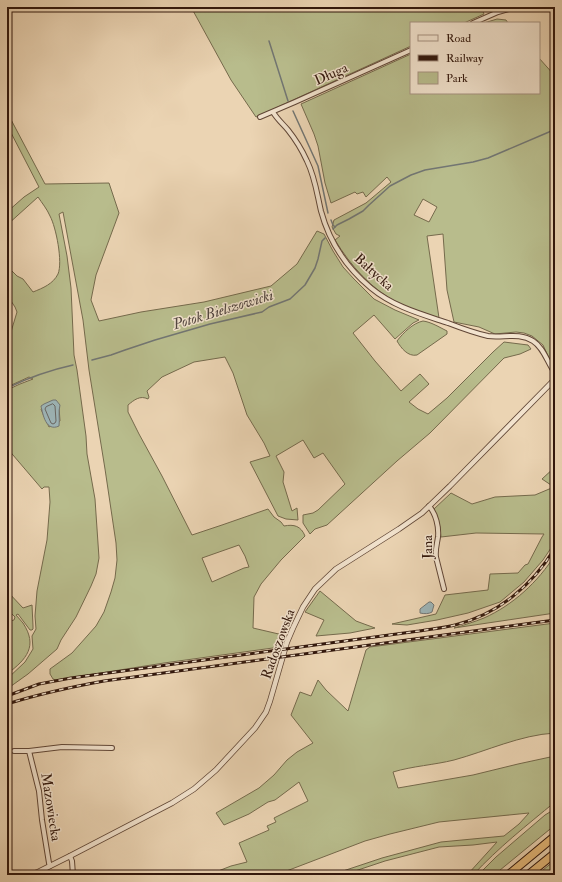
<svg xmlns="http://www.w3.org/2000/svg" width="562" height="882" font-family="'IM FELL Double Pica',serif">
<rect width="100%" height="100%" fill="#ebd4b3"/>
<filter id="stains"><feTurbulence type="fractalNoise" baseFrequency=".005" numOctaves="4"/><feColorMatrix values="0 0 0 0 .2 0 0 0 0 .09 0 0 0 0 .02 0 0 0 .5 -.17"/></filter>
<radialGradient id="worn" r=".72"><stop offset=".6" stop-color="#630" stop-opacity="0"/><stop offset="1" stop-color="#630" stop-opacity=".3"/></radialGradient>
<g fill="#b8bc8c" stroke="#756a4c" fill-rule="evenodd">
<path d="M191,7H481L484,14L464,23H411V46L256,117L231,80Z"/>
<path d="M497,19L506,20L508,23H484Z"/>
<path d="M411,54V93H539V58L555,76V366L554,364L552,365L543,345L532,336L524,333L516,332L495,334L479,327L454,322L447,290L443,234L427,236L439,318C425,313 411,309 398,303C371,289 351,266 335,240L340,236L336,234L332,227L334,220L366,203L391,182L387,177L366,197L363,192L357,194L355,192L331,203L325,183L318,146L314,134L301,104ZM423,199L437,207L429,222L414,215Z"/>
<path d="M7,112L45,184L109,183L119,213L96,275L91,300L99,321L141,312L204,302L271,286L297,264L317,231L324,234L333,251L343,267L354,279L374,299L395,310L419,320L413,323L395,339L374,315L353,333L375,361L401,391L420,374L429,384L409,402L418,409L428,414L447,398L493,352L504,342L528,345L531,349L520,354L504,358L430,433L397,461L327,525L315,529L310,534L303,523V515L313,513L318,510L345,484L323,453L314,458L303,440L276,456L284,472L283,482L292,511L297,508L298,520L286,519L278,516L250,462L270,456L264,443L247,415L233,373L225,357L194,362L162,377L147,391L149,397L148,399C140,395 134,400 128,405V412L139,434L162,476L192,535L222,525L268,509L274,517L281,522L284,526C294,524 301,526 305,536L281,560L261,584L254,597L253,628L283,635L280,647L164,663L56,680L53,679L50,674V669L72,653L96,626L104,612L111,592L115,578L117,560L116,543L105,469L89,370L83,320L63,212L59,214L67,256L71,288L74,355L77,370L86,436L87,454L95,499L99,558L96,574L91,586L76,617L61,640L57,649L28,674L7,689V679L25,662L33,649L32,636L36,629L35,616L37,591L47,540L50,502L49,487H44L42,489L7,448V390L20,384L33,379L29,377L7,387V345L17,312L15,307L7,295V260L10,269L17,276L23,279L33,292C43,288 53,284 58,274C63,262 56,227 50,216C47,209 42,203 38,197L7,225V212L24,197L39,187L7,125ZM59,407L60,421L49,427L43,414L41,409ZM239,545L245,556L249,567L244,568L212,582L202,558Z"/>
<path d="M423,321C431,322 439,327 447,331V334L417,355C408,357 401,348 397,341C403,333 413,323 423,321Z"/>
<path d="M555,467V542L543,560L524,582L500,602L468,613L437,620L407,625L392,624L436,614L445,595L488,590L490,574L518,573L525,565L528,564L542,537L544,534L476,533L441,537L439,522L434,509L451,493L472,504L495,497L535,495L554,487L542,479Z"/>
<path d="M555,555V613L454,628C464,625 474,622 484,618C513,605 538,582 555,555Z"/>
<path d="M7,591L23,608L32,605L33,626V629L32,630H30L18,614L16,615C18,618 21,620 23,623C38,646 27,659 7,674V622L14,620L15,617L7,609Z"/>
<path d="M320,591L356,621L375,628L350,633L316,636L324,620L305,612Z"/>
<path d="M555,623V733C520,735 487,751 454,760C434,765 413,766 393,772L398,788L473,775L518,764L555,756V802C527,825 498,848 473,875H463L468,874L497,842L473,845L439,847L385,861L343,875H331L382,858L441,842L504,836L519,824L529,813L439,822L390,834L365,841L276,875H208L231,866L247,862L239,843L269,830L267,826L276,822L274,818L308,801L299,782L275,800L268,802L249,814L224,825L216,813L259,788L274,775L287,760L297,752L313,743L291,715L300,692L311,696L318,680L326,690L348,711L366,650L370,647Z"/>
<path d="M555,809V825L494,875H478L496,857L545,815Z"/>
<path d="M555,860V875H537Z"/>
</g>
<g fill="#9db5b8" stroke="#727673">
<path d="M53,400H56L60,405C58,412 60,419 59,426C46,432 43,415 41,406L44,404Z"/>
<path d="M429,602H431L434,605L432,612C429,614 424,614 420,613V609Z"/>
</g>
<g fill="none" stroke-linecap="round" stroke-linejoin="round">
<path stroke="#686662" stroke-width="1" d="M53,404L55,406L56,421L55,423L53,424L51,423L45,409L46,407Z"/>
<g stroke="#727673" stroke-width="1.5">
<path d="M269,41L288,101"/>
<path d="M293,111L318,166L328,213"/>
<path d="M331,220L333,225L335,227"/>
<path d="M333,229L337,225L349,219L363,211L369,205L390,186L411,175L425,170L473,162L488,158L549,132L555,128"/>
<path d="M92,360L111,355L125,350L155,340L210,324L262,312L269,307L290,299L305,285L315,268L318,259L322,241L325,238"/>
<path d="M7,388C28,378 50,370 73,365"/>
</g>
<g stroke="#604636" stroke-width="6">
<g id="minor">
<path d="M473,23L498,12L516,7"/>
<path d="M273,112C277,119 283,124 288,130C296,140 302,150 307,161C315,177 317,194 321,211C329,241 347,268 371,288C394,307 421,314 448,323C461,328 474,333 488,336C504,338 519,332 533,341C544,348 547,362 555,373"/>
<path d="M260,117L295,102L411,50"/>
<path d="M429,506C436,514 439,527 438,537C437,544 435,550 436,557L444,589"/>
<path d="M14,751H29L62,747L112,748"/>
<path d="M29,751L39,791L42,820L49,863L50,866"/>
<path d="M70,856L72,861L73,875"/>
</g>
</g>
<g stroke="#604636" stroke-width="6">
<path id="tertiary" d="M28,875L38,872L70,856L172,803L194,789L216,770L255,728L266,712L270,701L287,642L293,628L303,607L315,589L336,569L399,529L422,513L450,486L555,379"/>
</g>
<g stroke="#32170c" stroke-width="9">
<g id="motorway">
<path d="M508,875L555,836"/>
<path d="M528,875L555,853"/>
</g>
</g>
<use href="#minor" stroke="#f2e3ce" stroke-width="4"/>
<use href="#tertiary" stroke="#f2e3ce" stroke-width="4.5"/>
<use href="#motorway" stroke="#e6ba7a" stroke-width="7"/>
<g stroke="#32170c" stroke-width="3">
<g id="rail">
<path d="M7,696L39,684L71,678L419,631C431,629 443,628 455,625C498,614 532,586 555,548"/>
<path d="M7,704C39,694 71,687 104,681L555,620"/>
</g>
</g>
<use href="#rail" stroke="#f2e3ce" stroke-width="1.5" stroke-dasharray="4.5" stroke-linecap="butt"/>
</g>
<g text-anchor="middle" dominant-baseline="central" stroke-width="3" stroke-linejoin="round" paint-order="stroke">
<g font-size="14" fill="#32170c" stroke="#f2e3ce">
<text transform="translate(331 74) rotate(-24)">Długa</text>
<text transform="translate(374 272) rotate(42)">Bałtycka</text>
<text transform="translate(427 547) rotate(-90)">Jana</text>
<text transform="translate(278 644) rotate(-70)">Radoszowska</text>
<text transform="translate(51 807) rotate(81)">Mazowiecka</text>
</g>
<g font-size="15" font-style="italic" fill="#524640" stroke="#f2e3ce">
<text transform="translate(223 310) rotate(-17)">Potok Bielszowicki</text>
</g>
</g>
<rect width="562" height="882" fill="none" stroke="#ebd4b3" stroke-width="24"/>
<rect x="8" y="8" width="546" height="866" fill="none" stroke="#32170c" stroke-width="2"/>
<rect x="12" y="12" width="538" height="858" fill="none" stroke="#32170c"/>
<rect x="410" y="22" width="130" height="72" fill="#f2e3ce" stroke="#a59180"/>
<rect x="418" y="35" width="20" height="6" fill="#f2e3ce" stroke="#a59180"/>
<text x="446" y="42" font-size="12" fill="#32170c">Road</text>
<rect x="418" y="55" width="20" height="6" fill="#32170c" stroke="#a59180"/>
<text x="446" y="62" font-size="12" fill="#32170c">Railway</text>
<rect x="418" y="72" width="20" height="12" fill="#b8bc8c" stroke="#a59180"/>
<text x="446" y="82" font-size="12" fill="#32170c">Park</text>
<rect width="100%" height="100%" filter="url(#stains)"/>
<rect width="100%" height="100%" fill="url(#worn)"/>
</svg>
